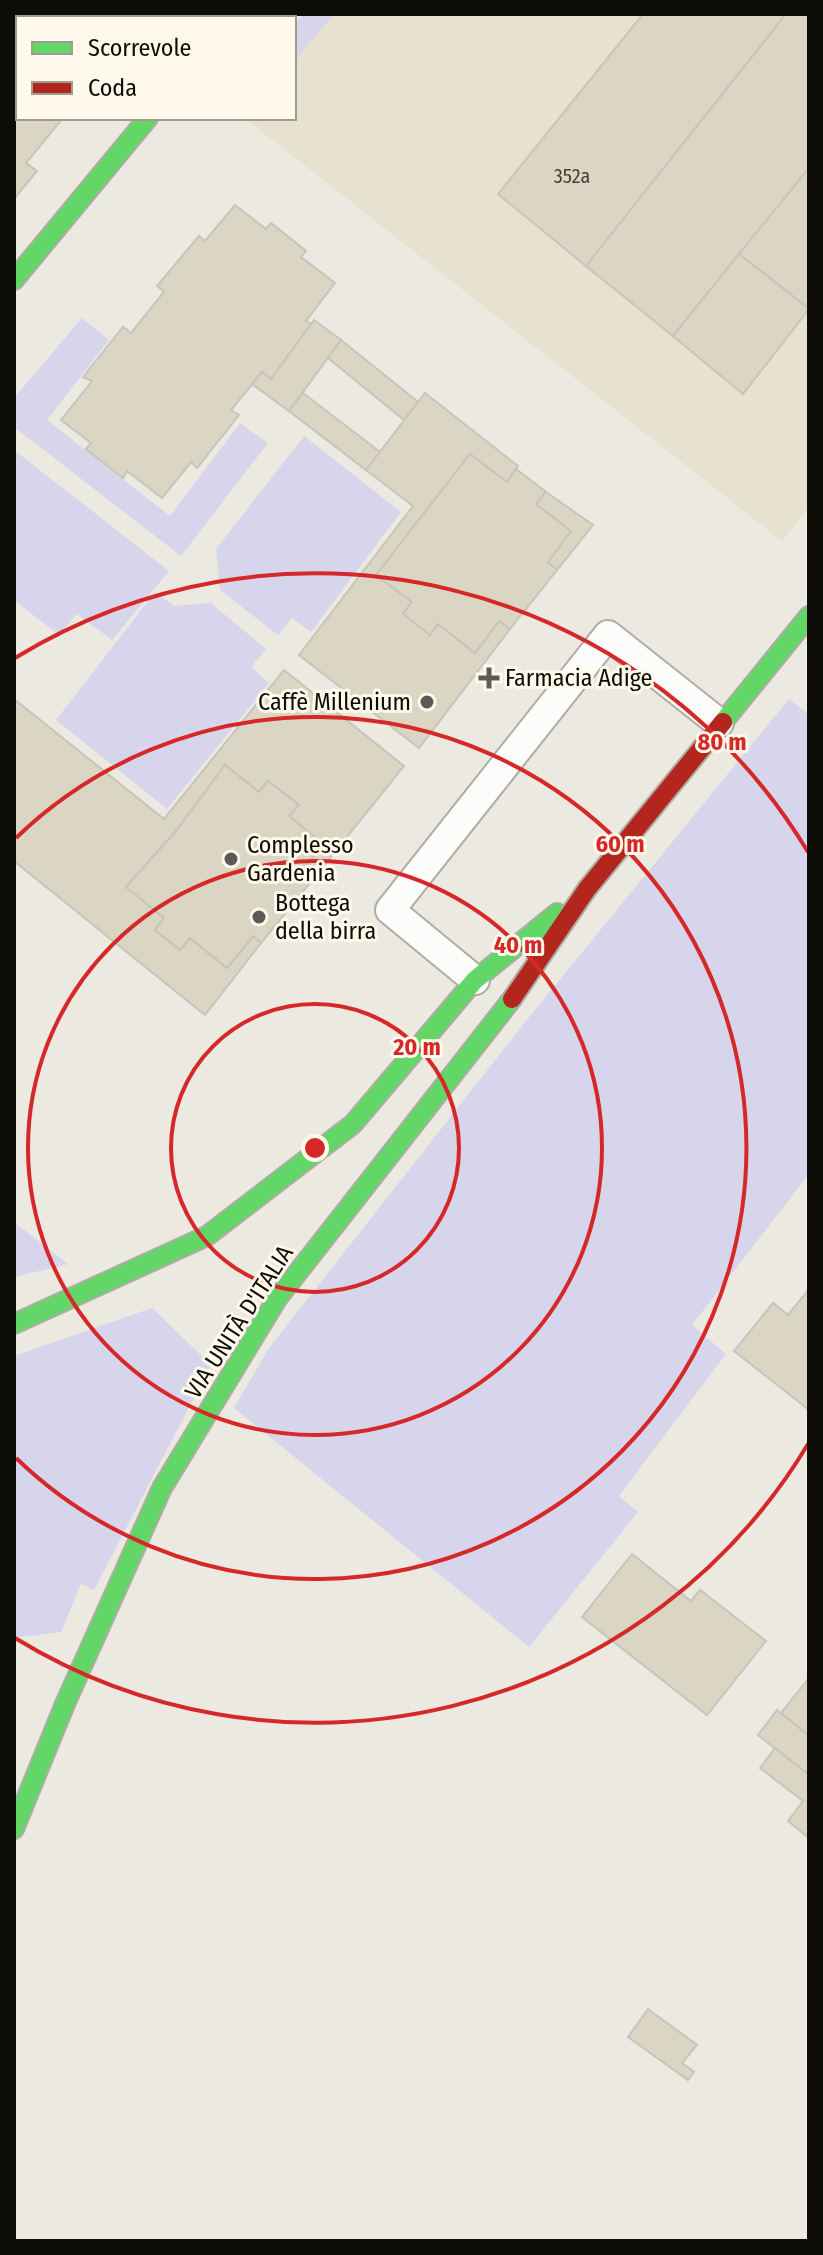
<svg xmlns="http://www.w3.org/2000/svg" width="823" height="2255" font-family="'Fira Sans Condensed',sans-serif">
<rect width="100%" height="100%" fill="#ece9e0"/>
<path fill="#e7e1cf" d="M334,14H809V507L782,541L247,120L294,118V62Z"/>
<g fill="#d7d5ec">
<path d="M304,14H334L294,62V25Z"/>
<path d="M82,318L109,340L47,420L170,516L240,423L268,443L181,556L14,427V398Z"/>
<path d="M304,436L401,512L311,632L292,618L278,635L220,590L216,549Z"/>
<path d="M14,450L169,571L112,640L77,614L59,635L14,600Z"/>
<path d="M155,592L174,606L211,603L266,649L251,667L269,683L167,809L56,720Z"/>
<path d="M789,699L809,715V1174L692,1325L726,1354L619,1496L638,1512L529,1647L234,1408L269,1348L526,1021Z"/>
<path d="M14,1222L68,1264H69L14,1277Z"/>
<path d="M152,1308L211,1365L94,1590L81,1584L61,1632L14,1638V1356Z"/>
</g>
<g fill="#dbd5c3" stroke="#c7c4bc" stroke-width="2">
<path d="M643,14H786L586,266L498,194Z"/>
<path d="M786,14H809V168L673,336L586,266Z"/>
<path d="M18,49V118H63L26,163L37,171L14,199V54Z"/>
<path d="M809,168V308H808L739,254Z"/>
<path d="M235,205L266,229L271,223L306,251L301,257L335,283L306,321L311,324L271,379L262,372L231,410L239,415L197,468L191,462L162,498L127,471L123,478L86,449L91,443L61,420L92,381L83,377L123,327L131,333L164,292L157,286L199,236L205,241Z"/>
<path d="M739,254L809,309L743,394L673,336Z"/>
<path d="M314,320L341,340L289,411L252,384L262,372L271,379Z"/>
<path d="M341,340L418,402L404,420L328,358Z"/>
<path d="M303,393L380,452L366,470L289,411Z"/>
<path d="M425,393L518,466L507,482L470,454L376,575L412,602L403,614L430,635L438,624L475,653L499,621L510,629L419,748L299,655L413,506L366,470Z"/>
<path d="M470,454L507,482L516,469L546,492L536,504L571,531L548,562L557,570L510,629L499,621L475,653L438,624L430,635L403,614L412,602L376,575Z"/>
<path d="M546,492L593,525L557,570L548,562L571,531L536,504Z"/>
<path d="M284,670L404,766L310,883L299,874L323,844L289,816L299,805L268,781L259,792L225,765L176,831L126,887L164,918L155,930L180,950L190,938L227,968L253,936L261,943L205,1015L14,861V699L164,819Z"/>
<path d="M225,765L259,792L268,781L299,805L289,816L323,844L299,874L310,883L261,943L253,936L227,968L190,938L180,950L155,930L164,918L126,887L176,831Z"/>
<path d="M809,1289V1410L734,1351L773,1303L788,1315Z"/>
<path d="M632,1554L691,1601L700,1590L766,1641L707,1715L582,1617Z"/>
<path d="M809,1678V1736L781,1713Z"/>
<path d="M777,1710L809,1736V1775L758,1735Z"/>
<path d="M775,1748L809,1775V1838L788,1821L803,1801L760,1768Z"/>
<path d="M648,2009L697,2045L682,2063L694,2072L688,2080L628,2037Z"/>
</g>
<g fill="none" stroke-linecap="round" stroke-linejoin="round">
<g stroke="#aeaca5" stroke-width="32">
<path id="lane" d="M475,980L390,910L608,635L719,723"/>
</g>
<g stroke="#aeaca5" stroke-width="48">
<path id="street" d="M84,14L89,18"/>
</g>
<g stroke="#aeaca5" stroke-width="22">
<g id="fast">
<path d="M14,280L148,118"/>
<path d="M723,722L809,616"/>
<path d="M14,1324L207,1236L353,1124L475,980L557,913"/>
<path d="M14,1829L65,1704L162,1488L277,1299L512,999"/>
</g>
</g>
<g stroke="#aeaca5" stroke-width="22">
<path id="jam" d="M512,999L587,889L723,722"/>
</g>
<use href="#lane" stroke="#fcfcfa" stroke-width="28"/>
<use href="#street" stroke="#fcfcfa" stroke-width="44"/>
<use href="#fast" stroke="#63d668" stroke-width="18"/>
<use href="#jam" stroke="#b3261e" stroke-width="18"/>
</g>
<g fill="none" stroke="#d62828" stroke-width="4">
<circle cx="315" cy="1148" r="144"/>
<circle cx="315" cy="1148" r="287"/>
<path d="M16 838A431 431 0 1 1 16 1458"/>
<path d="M808 1444A575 575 0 0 1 15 1638M15 658A575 575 0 0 1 808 852"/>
</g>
<g fill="#5c5a54" stroke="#fef9eb" stroke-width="3">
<path d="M485 666h8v8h8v8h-8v8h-8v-8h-8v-8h8z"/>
<circle cx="427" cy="702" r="8"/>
<circle cx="231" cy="859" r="8"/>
<circle cx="259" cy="917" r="8"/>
</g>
<g text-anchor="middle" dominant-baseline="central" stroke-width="6" stroke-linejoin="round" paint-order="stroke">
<g font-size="20" fill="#423f37">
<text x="572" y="176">352a</text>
</g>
<g font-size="24" fill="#0f0d08" stroke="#fef9eb" text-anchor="start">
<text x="505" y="678">Farmacia Adige</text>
<text x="411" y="702" text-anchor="end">Caffè Millenium</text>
<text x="247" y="845">Complesso<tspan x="247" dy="28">Gardenia</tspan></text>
<text x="275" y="903">Bottega<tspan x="275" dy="28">della birra</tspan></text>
</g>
<g font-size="24" fill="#0f0d08" stroke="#fef9eb">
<text transform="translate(239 1322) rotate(-57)">VIA UNITÀ D'ITALIA</text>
</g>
</g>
<circle cx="315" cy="1148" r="12" fill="#d62828" stroke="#fef9eb" stroke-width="4"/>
<g font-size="24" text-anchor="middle" font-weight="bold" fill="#d62828" stroke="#fef9eb" stroke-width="6" stroke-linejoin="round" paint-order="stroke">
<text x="722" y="750">80 m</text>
<text x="620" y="852">60 m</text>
<text x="518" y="953">40 m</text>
<text x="417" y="1055">20 m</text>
</g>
<rect width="823" height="2255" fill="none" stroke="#0f0d08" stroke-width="32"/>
<rect x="16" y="16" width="280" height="104" fill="#fef9eb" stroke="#9e9b90" stroke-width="2"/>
<rect x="32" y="42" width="40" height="12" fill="#63d668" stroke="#9e9b90" stroke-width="2"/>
<text x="88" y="56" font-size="24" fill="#0f0d08">Scorrevole</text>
<rect x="32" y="82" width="40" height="12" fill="#b3261e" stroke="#9e9b90" stroke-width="2"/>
<text x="88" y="96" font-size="24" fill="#0f0d08">Coda</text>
</svg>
